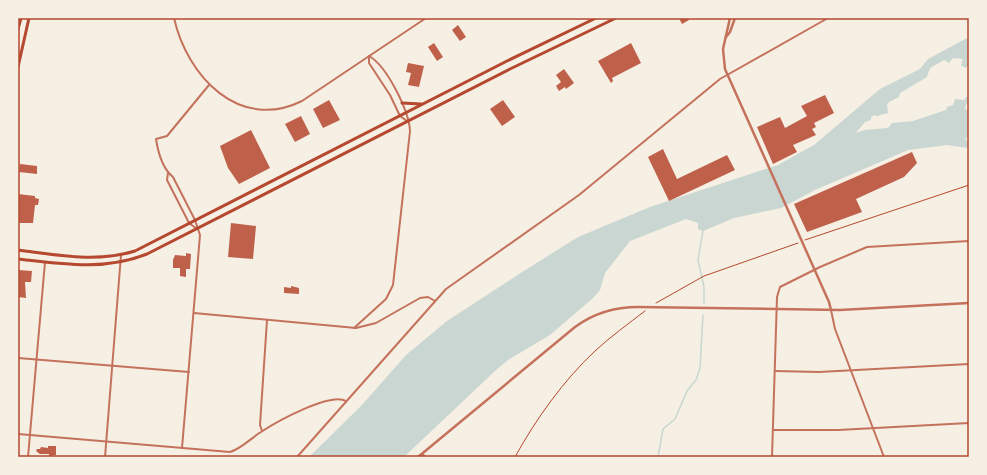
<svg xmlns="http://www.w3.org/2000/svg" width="987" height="475" font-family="Manrope,sans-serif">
<rect width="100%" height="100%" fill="#f6efe4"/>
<path fill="#c9d6d2" d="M969,37V65L965,68L961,65L963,59L953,58L949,63L944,60L930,68L927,77L900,93L899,97L889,102L887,105L888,113L877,116L875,115L871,117V120L865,122L856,133L864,130L888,128L892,123L913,121L946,110L947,107L953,105L955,99L964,100L966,97H969V103L966,104L965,109L969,110V135L965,140L969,141L968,148L947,145L908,150L815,190L781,208L734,218L703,231L698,229V223L686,219L630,241L605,273L600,290L593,298L550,335L508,360L496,370L404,457H309L362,405L406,355L447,321L527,269L578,237L650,207L778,165L814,145L880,89L920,69L928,59Z"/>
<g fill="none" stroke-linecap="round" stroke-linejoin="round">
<g stroke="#c9d6d2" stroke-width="1.5">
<path d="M703,231L698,260L704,287V303"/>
<path d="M658,457L663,429L675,419L687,391L696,380L700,368L703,315"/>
</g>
</g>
<g fill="#bf614a">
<path d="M679,18H688L689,20L682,24Z"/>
<path d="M458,25L466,37L460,41L452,30Z"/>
<path d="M434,43L443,57L437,61L428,47Z"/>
<path d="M631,43L641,63L612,78L613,81L611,83L598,61Z"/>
<path d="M408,63L424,66L419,87L408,85L411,73L406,72Z"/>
<path d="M564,69L574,83L566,89L565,87L559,91L556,86L561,82L556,75Z"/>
<path d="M825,95L834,113L814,123L816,127L812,129L816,135L793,145L797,152L773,164L757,127L780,117L785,128L807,116L801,106Z"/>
<path d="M329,100L340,120L323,128L313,109Z"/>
<path d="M503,100L515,117L502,126L490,109Z"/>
<path d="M301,116L310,134L295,142L285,124Z"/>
<path d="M251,130L270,168L239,184L228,168L220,146Z"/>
<path d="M663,149L677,179L727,155L735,170L669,201L648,157Z"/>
<path d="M912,152L917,163L904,177L856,199L862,212L807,232L794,204Z"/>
<path d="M20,164L37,166V174L19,172Z"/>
<path d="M18,194L35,196V198L39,199L38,205H35L33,223H18Z"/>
<path d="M231,223L256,226L253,259L228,257Z"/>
<path d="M186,253L191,254L190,269H186V277L180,276V268H173V260L175,255L186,256Z"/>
<path d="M18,270L32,271L31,282H25L26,298L18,297Z"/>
<path d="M291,286L299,288V294L284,293V287L291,288Z"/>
<path d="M48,446H56V455L49,456V454H40L36,451L37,449H40L41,447L48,448Z"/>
</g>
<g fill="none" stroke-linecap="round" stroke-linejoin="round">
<g stroke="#b5482f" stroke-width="1">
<path d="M805,240L969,185"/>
<path d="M656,303L704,276L798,243"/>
<path d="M515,457C536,419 563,381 595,351C610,337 628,324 645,311"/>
</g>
<g stroke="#c5725c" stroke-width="2">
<path d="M174,18C187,76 239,132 302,101L426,18"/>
<path d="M369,56V63L390,95L400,116L407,121"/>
<path d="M168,173L167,180L189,223L197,229"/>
<path d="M831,310L835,329L884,457"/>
<path d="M194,313L356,328L376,323L420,298L428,297L435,301"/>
<path d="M354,328L386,299L393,285L410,131C409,111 387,66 369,56"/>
<path d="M18,358L189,372"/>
<path d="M775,371L819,372L969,364"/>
<path d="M773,430H838L969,423"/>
<path d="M262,431L260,425L267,320"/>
<path d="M18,434L230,452C241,449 251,438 261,432C276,422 330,392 346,401"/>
<path d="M182,448L200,235L195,220L173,177C163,169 158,152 156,139L167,136L209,85"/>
<path d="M423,454L425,457"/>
<path d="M28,457L45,262"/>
<path d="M105,457L121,255"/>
<path d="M297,457L446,289L579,195L720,79L828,18"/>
<path d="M772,457L777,297L780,287L820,267L867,247L969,241"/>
</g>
<g stroke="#c5725c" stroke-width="2.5">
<path d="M730,18L723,49L725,69L829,302L831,310"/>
<path d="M726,37L730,32L735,18"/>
<path d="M418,457L575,327C594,313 614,307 638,307L840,310L969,303"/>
</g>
<g stroke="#b5482f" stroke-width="3">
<path d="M18,29L21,18"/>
<path d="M18,67L29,18"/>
<path d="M402,103L421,104"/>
<path d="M18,250C58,255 96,263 135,251L507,61L596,18"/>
<path d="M18,259C62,264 104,271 147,254L510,69L616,18"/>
</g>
</g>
<rect width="987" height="475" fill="none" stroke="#f6efe4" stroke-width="38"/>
<rect x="19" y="19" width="949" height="437" fill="none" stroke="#b5482f" stroke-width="1.5"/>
</svg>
